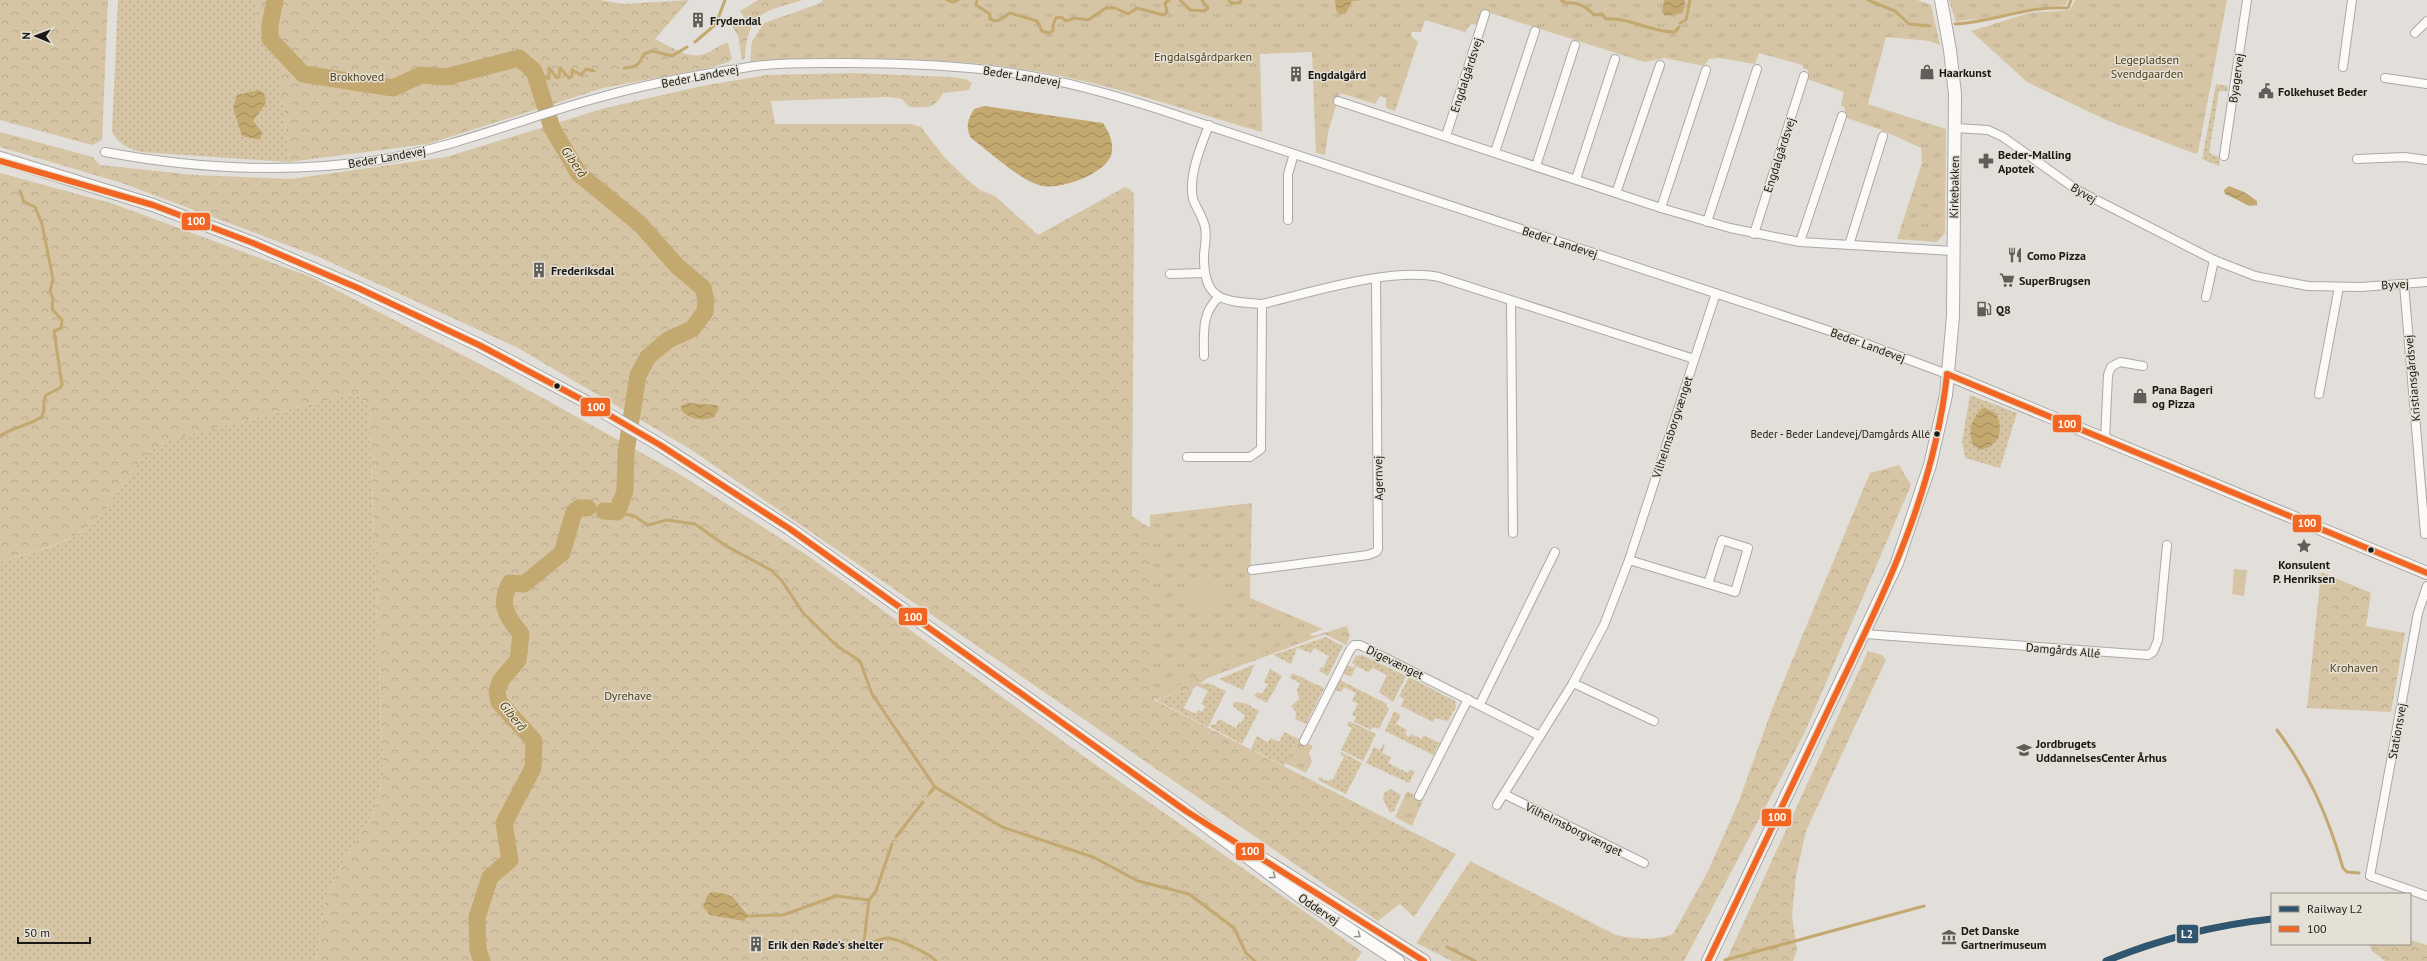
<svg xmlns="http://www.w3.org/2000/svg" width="2427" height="961" font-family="'PT Sans',sans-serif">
<defs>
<pattern id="grass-dots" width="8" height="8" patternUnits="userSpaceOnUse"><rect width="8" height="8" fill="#d6c5a4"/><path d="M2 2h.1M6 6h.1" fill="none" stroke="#b7a98c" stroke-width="1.8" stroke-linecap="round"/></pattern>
<pattern id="forest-crowns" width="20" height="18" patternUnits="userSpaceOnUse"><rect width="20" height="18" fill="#d6c5a4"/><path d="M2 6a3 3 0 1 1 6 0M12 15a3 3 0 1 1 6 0" fill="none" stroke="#b7a98c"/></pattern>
<pattern id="park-tufts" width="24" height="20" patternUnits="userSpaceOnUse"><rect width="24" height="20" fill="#d6c5a4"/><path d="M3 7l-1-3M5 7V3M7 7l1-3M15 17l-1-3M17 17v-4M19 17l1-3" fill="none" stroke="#b7a98c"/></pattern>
<pattern id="water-waves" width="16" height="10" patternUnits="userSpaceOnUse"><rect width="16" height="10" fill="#c3a870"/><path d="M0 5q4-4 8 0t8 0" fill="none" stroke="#9e885b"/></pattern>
</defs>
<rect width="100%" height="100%" fill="#e2dfda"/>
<g fill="url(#grass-dots)">
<path d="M118,0H258L255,27L278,59L289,162L140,152C127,148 119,144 112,132Z"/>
<path d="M2216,84L2228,86L2227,91H2219L2209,153L2220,157L2219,166L2202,159Z"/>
<path d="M354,393L369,405L383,774L375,811L341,865L326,897L315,961H0V562C32,552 67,546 92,523C120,498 131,462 165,441Z"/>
<path d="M1970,395L2017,413L2000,468L1965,458L1962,441Z"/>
<path d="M1326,637L1343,646L1328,676L1319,671L1321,667L1323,668L1329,656L1314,648L1311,653L1297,648L1291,664L1273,655Z"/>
<path d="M1362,655L1406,676L1393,702L1379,692L1387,675L1373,668L1368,672L1356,666L1351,677L1343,673L1347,665L1354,668L1355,665L1352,663L1356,656Z"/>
<path d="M1255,664L1243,690L1219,679Z"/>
<path d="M1270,669L1282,676L1267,703L1254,696L1257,692L1262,694L1268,684L1264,682Z"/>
<path d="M1292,673L1324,688L1306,724L1295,719L1296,712L1291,706L1299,699L1297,689L1300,683L1290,678Z"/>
<path d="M1409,677L1455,701L1456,707L1448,721L1435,718L1433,722L1401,706L1404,699L1399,696Z"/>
<path d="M1340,680L1387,704L1386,706L1389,709L1379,729L1373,727L1371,730L1354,722L1356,717L1352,715L1358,703L1352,701L1356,693L1344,687L1341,692L1335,690Z"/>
<path d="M1208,683L1226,691L1208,727L1156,700L1194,688L1184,708L1196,714L1198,710L1202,712L1205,706L1201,704L1208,691L1196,685Z"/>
<path d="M1234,702L1245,703L1259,711L1242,744L1210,727L1211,724L1215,725L1219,719L1236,728L1239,722L1241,723L1245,716L1233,706Z"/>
<path d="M1394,711L1401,715L1396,724L1407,730L1405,734L1409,737L1411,734L1422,739L1423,735L1440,743L1433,755L1385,731Z"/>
<path d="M1349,721L1376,734L1363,761L1341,750L1352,728L1347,725Z"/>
<path d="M1284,732L1297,738L1284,766L1251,749L1257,736L1268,742L1271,738L1279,742Z"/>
<path d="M1383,744L1385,745L1382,753L1391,757L1388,763L1408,773L1410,770L1415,771L1409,783L1366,763L1374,747L1380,750Z"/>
<path d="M1341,752L1362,763L1346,794L1318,780L1319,777L1327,781L1333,779L1344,757L1340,754Z"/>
<path d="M1391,789L1401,795L1394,811L1390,813L1383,799L1384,793Z"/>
</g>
<g fill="url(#forest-crowns)" fill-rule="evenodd">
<path d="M0,0H108L102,140L92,145L0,120Z"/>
<path d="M258,0H599L623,4L689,0L655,39C672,47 691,62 709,52C716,49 721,43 728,43L732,59L728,62L709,68L603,88L428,144L289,162L278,60L255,27Z"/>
<path d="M758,0H803C764,12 748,11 745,58L742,60L738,36L732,26L744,17L740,11Z"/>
<path d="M852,73L951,77L966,79L972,83L969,90L943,93C935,109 926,108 909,107L902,99L889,97L771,101L775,124H911L921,127L946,159L968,180L980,190L995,196L1038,235L1125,187L1131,190L1134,195L1132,516L1150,528V584L1314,636L1347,626L1350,636L1346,645L1325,634L1208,678L1194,688L1154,700L1456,854L1414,917L1400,904L1378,921L690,449L518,348L319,257L122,183L0,147V132L93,157L100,165L195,175L291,179L446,157L605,108L702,86L767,75Z"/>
<path d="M0,173L114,204L311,277L505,377L678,473L807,555L1082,755L1362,952L1356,961H315L326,897L341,865L375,811L383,774L369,405L354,393L165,441C131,462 120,498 92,523C67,545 32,552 0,562ZM707,896L734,898L747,912Z"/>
<path d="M1899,465L1911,485L1804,734L1684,961H1452L1416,943L1470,861L1616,935C1635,939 1654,941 1673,934L1708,871L1739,801L1772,709L1870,473Z"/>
<path d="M2321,572L2371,593L2366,626L2405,633L2391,712L2307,708Z"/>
<path d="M1868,651L1882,655L1886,660L1806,831L1796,876L1792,916L1797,950L1793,961H1726Z"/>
<path d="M2410,940L2427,945V961H2385L2372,951L2369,944H2410Z"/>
</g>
<g fill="url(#park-tufts)">
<path d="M823,0H1917L1931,5L1940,45L1929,41L1886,37L1868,104L1946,129L1945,233L1937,242L1897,239L1922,163L1921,148L1882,130L1844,117L1845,108L1841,106L1844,92L1807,79L1808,70L1803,68V65L1759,53L1755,64L1719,58L1709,59L1704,66L1665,58L1644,62L1484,11L1479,25L1471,24L1465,32L1425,20L1421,32H1412L1411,36L1418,42L1395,111L1386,108V98L1380,96L1375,104L1340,93L1328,132L1325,155L1316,153L1312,52L1260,54L1262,132C1195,113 1129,90 1061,76C959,55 854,57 750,63L752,41L764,23L821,3Z"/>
<path d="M1949,0H2068L2066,5C2040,6 2018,16 1992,18C1978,19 1970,19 1956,22Z"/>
<path d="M2075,0H2227L2198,152L2196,154L2106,120L2027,82L1971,31L2029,13L2070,10Z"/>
<path d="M1252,503L1250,598L1323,629L1149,696L1150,515Z"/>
<path d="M1297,738L1313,746L1309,753L1312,761L1306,773L1285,763Z"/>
<path d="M1407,791L1423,800L1412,826L1395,817Z"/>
</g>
<g fill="#d6c5a4">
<path d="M2234,569L2247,570L2244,596L2232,594Z"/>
<path d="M1186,580L1221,581V607L1185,606Z"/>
</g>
<g fill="url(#water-waves)">
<path d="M1335,0H1363L1352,1L1346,13L1340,15L1336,10Z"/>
<path d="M1664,0H1685L1683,13L1665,16L1662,12Z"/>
<path d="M258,90L264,93L266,103L253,121L262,132L260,140L242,136L233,108L237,95Z"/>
<path d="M984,106L1103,123C1109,133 1113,140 1112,152C1109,173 1058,192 1039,185C1017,178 990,152 971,138C965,126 968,120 974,109Z"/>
<path d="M2229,186L2244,192L2257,201V205L2250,206L2225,194L2224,190Z"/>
<path d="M687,403L717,405L719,409L714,417C702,421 690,420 681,410V406Z"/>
<path d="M1983,407L1996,413C2004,430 2000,446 1980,450L1972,443C1968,427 1972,419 1983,407Z"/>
<path d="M711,892L726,894L734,898L749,916L743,921L710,915L703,907L707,896Z"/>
</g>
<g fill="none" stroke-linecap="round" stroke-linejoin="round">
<g stroke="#c3a870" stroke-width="3">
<path d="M947,0L953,2L958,0"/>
<path d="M977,0L976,5L990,14V19C998,24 1003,17 1010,13L1037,21L1042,31L1049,33L1053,31V25L1056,18L1061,17L1066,21L1075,18L1088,20L1106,8H1115L1128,14L1137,8L1163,15L1167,12L1165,3L1169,0"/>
<path d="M1180,0L1190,10L1204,11L1208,8L1202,0"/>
<path d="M1229,0L1231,3H1240L1241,0"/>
<path d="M1561,0L1565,3C1578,2 1586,6 1594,15L1602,14L1606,19C1630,17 1652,33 1675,32L1679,27"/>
<path d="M1868,0L1895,11L1909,24L1930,26"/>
<path d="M1680,23L1686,20L1690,0"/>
<path d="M1955,24C1993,22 2029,5 2068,8L2071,0"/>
<path d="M695,42L716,24L725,0"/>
<path d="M624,68C637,67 639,65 644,54L652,51L672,56L687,47"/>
<path d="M534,71L549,79V68L557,78L559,77L560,68L569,78L572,76V70L581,75L586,69L594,71"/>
<path d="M0,436C8,429 39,422 42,416C46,409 42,401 46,395L60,388L62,385L54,331L61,328L62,320L52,309L53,299L50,291L53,279L42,224L35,207L24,202L20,191"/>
<path d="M617,512L634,516L648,525L667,520L695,524L726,546L771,570L782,581L803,613L837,646L860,661L872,694L935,787L1002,827L1093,857L1138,881L1189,894L1234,928L1246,953L1255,961"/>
<path d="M2277,730C2309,773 2328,816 2343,868L2347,872L2359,873"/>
<path d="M929,794L935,787"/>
<path d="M896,837L923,802"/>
<path d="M749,916L783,915L836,896L869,900"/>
<path d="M864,941C873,945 879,938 888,938C898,939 929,953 936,961"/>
<path d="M847,947L860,946L864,941L869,900L876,891L892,844"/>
<path d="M1447,947L1475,961"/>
<path d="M1725,960L1924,906"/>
</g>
<g stroke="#c3a870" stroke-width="17">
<path d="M275,0L270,25V39L303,74L393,88L421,75L446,77L519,58L534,71L552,128L579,174L640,224L677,266L703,288L706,300L705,312L692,329L668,340L648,357L638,375L626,452L625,491L617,512L604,511"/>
<path d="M482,961L478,950L477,917L490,877L510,860L504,823L533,768L534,741L499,702L497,691L501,680L518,660L521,634C507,617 498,605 510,583L524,584L562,553L574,512L579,508H588"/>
</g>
<g stroke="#aba9a5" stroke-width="10">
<g id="street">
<path d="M2415,33L2427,21"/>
<path d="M2343,67L2352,0"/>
<path d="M2385,78L2427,84"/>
<path d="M1338,101L1661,208L1730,228L1800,242L1953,251"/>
<path d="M1209,125C1201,146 1188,176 1193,199C1196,208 1203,217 1205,227C1207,235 1205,246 1204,254C1203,301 1222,301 1262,304"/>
<path d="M1955,128L1988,130L2003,137L2077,190L2214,260L2255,276L2308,286L2361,287L2427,282"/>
<path d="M1446,136L1485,14"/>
<path d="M105,152C196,169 286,174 378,160C455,148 526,117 601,97C647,84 696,75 743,68C776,62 812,63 845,63C901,63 957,65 1012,73C1062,80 1110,94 1158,109L1845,336L1947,374"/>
<path d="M1495,152L1535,31"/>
<path d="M2224,156L2247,0"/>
<path d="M2357,159L2404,157L2427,160"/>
<path d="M1536,166L1575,45"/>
<path d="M1576,179L1615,59"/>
<path d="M1616,193L1660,65"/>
<path d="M1661,208L1706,70"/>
<path d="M1288,220V174L1294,154"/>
<path d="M1707,222L1757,69"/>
<path d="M1754,234L1804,76"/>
<path d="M1800,242L1842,116"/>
<path d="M1849,245L1883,136"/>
<path d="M1170,274L1204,273"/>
<path d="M2404,284L2425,534"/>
<path d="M2206,297L2214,260"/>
<path d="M1511,301L1513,533"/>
<path d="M1204,356C1204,334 1201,313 1219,297"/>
<path d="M2319,394L2339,287"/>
<path d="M2105,440L2108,375L2111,367L2120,362L2143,366"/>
<path d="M1187,457H1250L1261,449L1262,304C1313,292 1390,267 1439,277L1694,359"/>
<path d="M1629,560L1735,592L1748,548L1722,540L1708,584"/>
<path d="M1252,570L1368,555L1376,552L1378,549L1376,279"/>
<path d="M2427,586L2418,613L2370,876L2427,896"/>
<path d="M1865,634L2148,655L2153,652L2158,640L2167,545"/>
<path d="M1573,683L1654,721"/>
<path d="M1480,704L1555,552"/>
<path d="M1304,741L1350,650L1354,645H1360L1540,736"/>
<path d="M1504,794L1644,863"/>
<path d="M1419,796L1468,699"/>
<path d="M1497,805L1573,683L1604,625L1629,560L1716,293"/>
</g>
</g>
<g stroke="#aba9a5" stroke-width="14">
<g id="secondary">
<path d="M0,158L153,205L253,243L358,288L479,345L592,405L660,445L790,529L1186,811L1302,898L1398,961"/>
<path d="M1947,374L2427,573"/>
<path d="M1252,852L1424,961"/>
<path d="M1708,961L1897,563L1930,465L1946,395L1953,316L1955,94L1950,50L1941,0"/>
</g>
</g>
<use href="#street" stroke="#fbfaf9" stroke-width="8"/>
<use href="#secondary" stroke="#fbfaf9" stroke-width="12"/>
<g stroke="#e5e0d6" stroke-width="9">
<g id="bus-1">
<path d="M0,161L153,205L253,243L358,288L479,345L592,405L660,445L790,529L1186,811L1424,961"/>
<path d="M1947,374L2427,573"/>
<path d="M1708,961C1749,875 1790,790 1831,704C1883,595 1934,496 1947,374"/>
</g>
</g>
<use href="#bus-1" stroke="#f26522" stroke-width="6"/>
<g stroke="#e5e0d6" stroke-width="10">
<path id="rail-1" d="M2106,961C2160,939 2214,925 2272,919"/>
</g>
<use href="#rail-1" stroke="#30556e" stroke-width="7"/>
</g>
<defs><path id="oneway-chevron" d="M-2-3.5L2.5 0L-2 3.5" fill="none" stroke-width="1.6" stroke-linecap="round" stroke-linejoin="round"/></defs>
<g stroke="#969592">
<use href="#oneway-chevron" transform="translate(1273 876) rotate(37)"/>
<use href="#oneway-chevron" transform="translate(1358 935) rotate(34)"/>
</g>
<defs>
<g id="building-bare" transform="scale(1.2)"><path d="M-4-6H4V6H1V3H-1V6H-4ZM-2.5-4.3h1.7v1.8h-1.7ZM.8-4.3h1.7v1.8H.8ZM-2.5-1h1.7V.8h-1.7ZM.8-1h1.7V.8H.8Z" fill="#605e5a" stroke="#e5e0d6" stroke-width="2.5" paint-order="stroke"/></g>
<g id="shop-bare" transform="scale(1.2)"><path d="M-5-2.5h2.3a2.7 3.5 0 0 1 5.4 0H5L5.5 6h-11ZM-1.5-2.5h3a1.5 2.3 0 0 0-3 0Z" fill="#605e5a" stroke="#e5e0d6" stroke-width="2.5" paint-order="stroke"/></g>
<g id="civic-bare" transform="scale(1.2)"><path d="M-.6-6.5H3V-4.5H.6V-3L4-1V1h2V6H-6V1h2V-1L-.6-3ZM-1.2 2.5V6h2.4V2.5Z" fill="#605e5a" stroke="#e5e0d6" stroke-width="2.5" paint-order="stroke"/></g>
<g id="pharmacy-bare" transform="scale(1.2)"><path d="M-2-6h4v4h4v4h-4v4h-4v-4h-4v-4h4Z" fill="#605e5a" stroke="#e5e0d6" stroke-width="2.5" paint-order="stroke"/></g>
<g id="restaurant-bare" transform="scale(1.2)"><path d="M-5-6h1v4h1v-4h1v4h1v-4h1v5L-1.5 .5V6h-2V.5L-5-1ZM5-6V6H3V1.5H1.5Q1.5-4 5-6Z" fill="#605e5a" stroke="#e5e0d6" stroke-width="2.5" paint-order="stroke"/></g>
<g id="supermarket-bare" transform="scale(1.2)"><path d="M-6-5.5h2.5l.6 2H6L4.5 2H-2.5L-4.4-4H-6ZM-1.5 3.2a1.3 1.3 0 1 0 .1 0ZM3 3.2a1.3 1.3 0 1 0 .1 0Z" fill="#605e5a" stroke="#e5e0d6" stroke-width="2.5" paint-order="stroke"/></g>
<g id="fuel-bare" transform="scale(1.2)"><path d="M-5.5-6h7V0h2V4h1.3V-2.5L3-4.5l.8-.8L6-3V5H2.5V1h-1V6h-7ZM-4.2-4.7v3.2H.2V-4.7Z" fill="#605e5a" stroke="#e5e0d6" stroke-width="2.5" paint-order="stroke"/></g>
<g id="sight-bare" transform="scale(1.2)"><path d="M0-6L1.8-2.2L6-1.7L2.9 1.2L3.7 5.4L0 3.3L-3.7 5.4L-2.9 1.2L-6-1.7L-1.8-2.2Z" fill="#605e5a" stroke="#e5e0d6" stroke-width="2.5" paint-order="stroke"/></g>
<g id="school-bare" transform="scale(1.2)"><path d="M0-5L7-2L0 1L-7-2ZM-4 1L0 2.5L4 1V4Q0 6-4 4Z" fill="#605e5a" stroke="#e5e0d6" stroke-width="2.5" paint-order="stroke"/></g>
<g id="museum-bare" transform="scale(1.2)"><path d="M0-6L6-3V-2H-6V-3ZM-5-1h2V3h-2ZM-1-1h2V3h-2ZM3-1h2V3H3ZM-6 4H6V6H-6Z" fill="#605e5a" stroke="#e5e0d6" stroke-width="2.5" paint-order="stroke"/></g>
</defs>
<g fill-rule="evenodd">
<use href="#building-bare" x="698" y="20"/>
<use href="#shop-bare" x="1927" y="72"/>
<use href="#building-bare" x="1296" y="74"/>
<use href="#civic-bare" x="2266" y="91"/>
<use href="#pharmacy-bare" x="1986" y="161"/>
<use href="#restaurant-bare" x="2015" y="255"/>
<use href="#building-bare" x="539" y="270"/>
<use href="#supermarket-bare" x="2007" y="280"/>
<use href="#fuel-bare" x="1984" y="309"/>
<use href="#shop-bare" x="2140" y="396"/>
<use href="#sight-bare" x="2304" y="546"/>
<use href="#school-bare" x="2024" y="750"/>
<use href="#museum-bare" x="1949" y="937"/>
<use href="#building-bare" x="756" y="944"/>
</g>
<g fill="#1a1915" stroke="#e5e0d6" stroke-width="1.5">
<circle cx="557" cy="386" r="3.5"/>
<circle cx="1937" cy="434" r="3.5"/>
<circle cx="2371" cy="550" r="3.5"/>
</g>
<g text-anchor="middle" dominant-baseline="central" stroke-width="3" stroke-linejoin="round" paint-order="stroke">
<g font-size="11" fill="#1a1915" stroke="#e5e0d6" text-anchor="end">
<text x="1930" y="434">Beder - Beder Landevej/Damgårds Allé</text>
</g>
<g font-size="12" font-weight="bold" fill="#1a1915" stroke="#e5e0d6" text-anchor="start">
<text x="710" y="20">Frydendal</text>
<text x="1939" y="72">Haarkunst</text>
<text x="1308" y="74">Engdalgård</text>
<text x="2278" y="91">Folkehuset Beder</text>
<text x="1998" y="154">Beder-Malling<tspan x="1998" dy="14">Apotek</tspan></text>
<text x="2027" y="255">Como Pizza</text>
<text x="551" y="270">Frederiksdal</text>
<text x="2019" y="280">SuperBrugsen</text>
<text x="1996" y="309">Q8</text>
<text x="2152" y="389">Pana Bageri<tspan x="2152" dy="14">og Pizza</tspan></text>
<text x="2304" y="564" text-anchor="middle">Konsulent<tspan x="2304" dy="14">P. Henriksen</tspan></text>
<text x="2036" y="743">Jordbrugets<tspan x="2036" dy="14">UddannelsesCenter Århus</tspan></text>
<text x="1961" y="930">Det Danske<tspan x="1961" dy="14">Gartnerimuseum</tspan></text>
<text x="768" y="944">Erik den Røde's shelter</text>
</g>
<g font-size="12" fill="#50401e" stroke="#e5e0d6">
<text x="1203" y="56">Engdalsgårdparken</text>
<text x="2147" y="59">Legepladsen<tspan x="2147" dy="14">Svendgaarden</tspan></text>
<text x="357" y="76">Brokhoved</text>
<text x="2354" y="667">Krohaven</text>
<text x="628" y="695">Dyrehave</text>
</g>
<g font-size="12" fill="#1a1915" stroke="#e5e0d6">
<text transform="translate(1466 75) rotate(-72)">Engdalgårdsvej</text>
<text transform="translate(700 76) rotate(-11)">Beder Landevej</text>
<text transform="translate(1022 76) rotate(9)">Beder Landevej</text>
<text transform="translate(2236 78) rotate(-82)">Byagervej</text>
<text transform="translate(1779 155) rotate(-72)">Engdalgårdsvej</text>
<text transform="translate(387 157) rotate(-10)">Beder Landevej</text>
<text transform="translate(1954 187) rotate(-89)">Kirkebakken</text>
<text transform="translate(2084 193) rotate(31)">Byvej</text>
<text transform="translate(1560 242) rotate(18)">Beder Landevej</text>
<text transform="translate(2395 284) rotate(-4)">Byvej</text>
<text transform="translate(1868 345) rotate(20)">Beder Landevej</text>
<text transform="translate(2412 378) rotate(-95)">Kristiansgårdsvej</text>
<text transform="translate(1672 427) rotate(-72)">Vilhelmsborgvænget</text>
<text transform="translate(1378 478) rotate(-91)">Agernvej</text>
<text transform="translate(2063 650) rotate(5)">Damgårds Allé</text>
<text transform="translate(1395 662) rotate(26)">Digevænget</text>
<text transform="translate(2397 731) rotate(-80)">Stationsvej</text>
<text transform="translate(1574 829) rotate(26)">Vilhelmsborgvænget</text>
<text transform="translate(1319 909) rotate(34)">Oddervej</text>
</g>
<g font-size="13" font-style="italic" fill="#5c4300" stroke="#e5e0d6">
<text transform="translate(574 162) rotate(55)">Giberå</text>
<text transform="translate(513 716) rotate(51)">Giberå</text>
</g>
</g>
<g stroke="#e5e0d6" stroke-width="1.5">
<rect x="181" y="212" width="30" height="19" rx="4" fill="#f26522"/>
<rect x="580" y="397" width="31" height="20" rx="4" fill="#f26522"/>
<rect x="2052" y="414" width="30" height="19" rx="4" fill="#f26522"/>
<rect x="2292" y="514" width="30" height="19" rx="4" fill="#f26522"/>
<rect x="898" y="607" width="30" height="19" rx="4" fill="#f26522"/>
<rect x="1761" y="808" width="31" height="19" rx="4" fill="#f26522"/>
<rect x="1235" y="842" width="30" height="19" rx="4" fill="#f26522"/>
<rect x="2176" y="924" width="23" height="20" rx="4" fill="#30556e"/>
</g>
<g font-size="11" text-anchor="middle" font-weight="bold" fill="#fff">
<text x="196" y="225">100</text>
<text x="596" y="411">100</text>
<text x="2067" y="428">100</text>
<text x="2307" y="527">100</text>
<text x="913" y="621">100</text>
<text x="1777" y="821">100</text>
<text x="1250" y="855">100</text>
<text x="2187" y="938">L2</text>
</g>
<rect x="2271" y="893" width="140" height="52" fill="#e5e0d6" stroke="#949089"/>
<rect x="2279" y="906" width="20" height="6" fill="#30556e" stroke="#949089"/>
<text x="2307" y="913" font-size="12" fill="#1a1915">Railway L2</text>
<rect x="2279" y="926" width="20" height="6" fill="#f26522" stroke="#949089"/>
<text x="2307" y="933" font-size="12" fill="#1a1915">100</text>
<g transform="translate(36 36) rotate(271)" stroke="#e5e0d6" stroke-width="3" paint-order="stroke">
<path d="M0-3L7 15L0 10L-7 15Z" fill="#1a1915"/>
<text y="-6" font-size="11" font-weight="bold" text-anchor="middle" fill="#1a1915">N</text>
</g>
<path d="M18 937v6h72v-6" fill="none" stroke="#1a1915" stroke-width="2"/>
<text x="24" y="937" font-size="12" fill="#1a1915" stroke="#e5e0d6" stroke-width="3" paint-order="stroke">50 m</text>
</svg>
